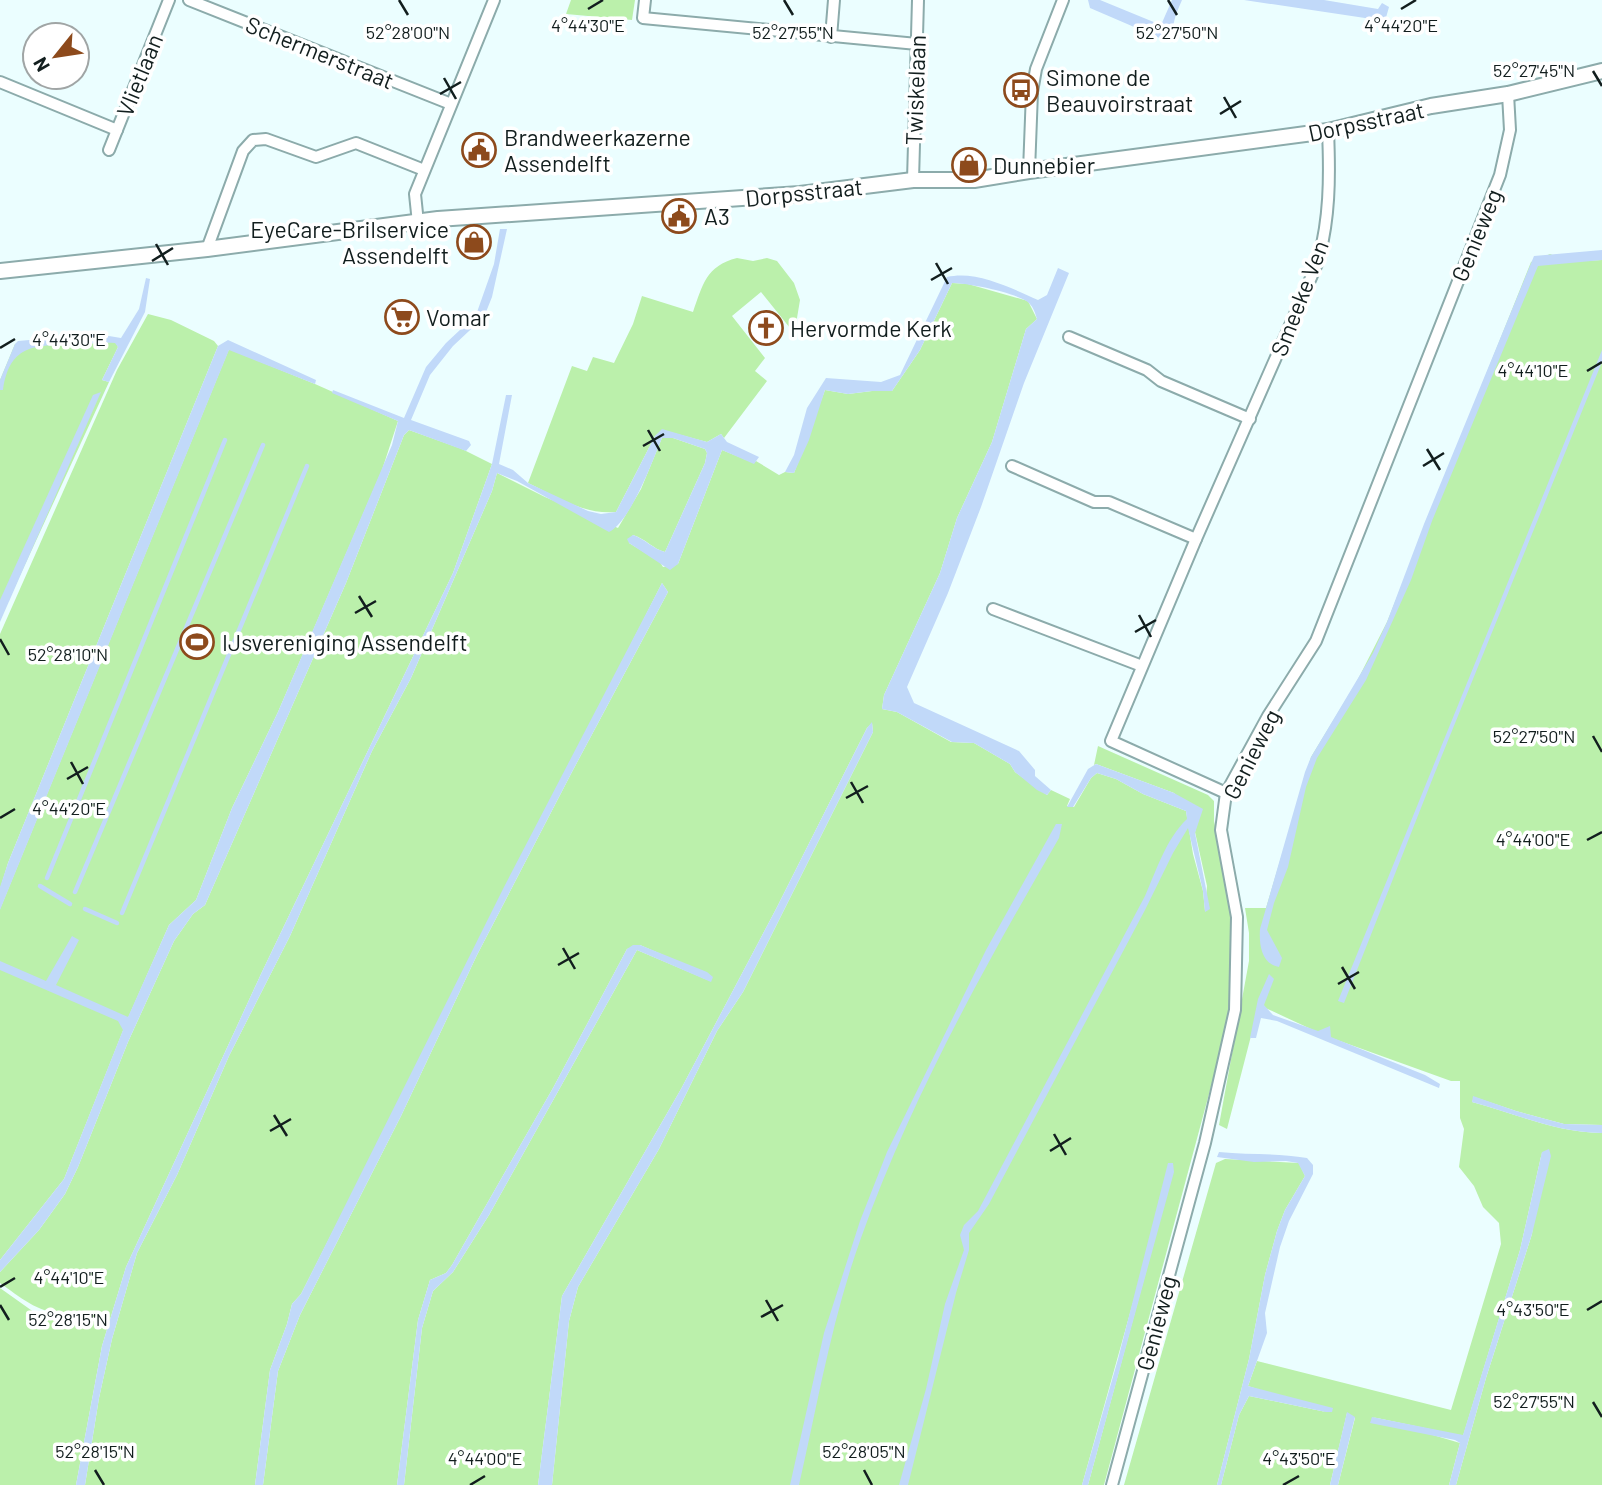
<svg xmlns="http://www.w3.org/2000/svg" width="1602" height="1485" font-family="Barlow,sans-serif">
<rect width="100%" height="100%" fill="#ebfeff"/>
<g fill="#bbf0ab">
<path d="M571,0H635L632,20L566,14Z"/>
<path d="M1550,254L1558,257L1561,262L1602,260V1125L1564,1124L1516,1111L1474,1097L1472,1102C1518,1114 1553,1132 1602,1133V1485H1456L1486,1378L1532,1234L1542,1152L1520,1250L1463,1436L1372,1417L1460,1443L1449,1485H1338L1355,1418L1347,1413L1330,1485H1221L1239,1415L1249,1396L1326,1412L1248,1386L1257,1361L1451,1410L1501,1244L1499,1223L1483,1207L1474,1186L1459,1167L1464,1129L1460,1118V1081H1451L1326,1036L1259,1005L1227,1129L1219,1125L1249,961V933L1245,908H1266L1311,757L1356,683L1387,622L1531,262Z"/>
<path d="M737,258L753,261L767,258L777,261L794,283L800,300L797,318L790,328L761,292L732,316L765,358L755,371L767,381L724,438L721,434L707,442L662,430L655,436L616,512C584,515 557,497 528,483L572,366L587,371L593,357L614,363L633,324L642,296L693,312C703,284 706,266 737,258Z"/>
<path d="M952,283L968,284L1028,301L1037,319L1026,329L992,442L957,518L940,573L884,695L882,709L897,712L951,742L974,743L1010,764L1015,772L1047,795L1051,790L1070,799L1067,806L1074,807L1091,778L1097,773L1116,779L1143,794L1186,811L1193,854L1203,891L1205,911L1207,886L1195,832L1198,820L1174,793L1096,764L1094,765L1098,746L1208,795L1214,801V821L1230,901L1232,926L1229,1005L1224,1038L1104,1485H1088L1173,1172L1172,1163L1082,1485H552L569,1321L578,1287L659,1149L717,1031L743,992L873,732L872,723L867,728L776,909L681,1089L562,1296L538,1485H404L422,1328L433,1291L453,1272L489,1215L637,950L710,981L677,961L640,945L627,949L553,1088L452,1265L446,1273L430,1280L418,1320L397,1485H263L278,1371L300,1315L401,1116L477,955L573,770L668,592L662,583L301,1294L292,1304L287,1324L270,1370L255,1485H85L99,1398L112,1339L137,1253L177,1175L229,1056L290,936L372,751L411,678L492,491L497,473L545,497L618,528L641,489L662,438H673L705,449L707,453L705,463L665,552C653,549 646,539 633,535L629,543L660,562L663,567L678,564L722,450L754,463L756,461L779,475L785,472L794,473L825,390L848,394L872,391H892L920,350Z"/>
<path d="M148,314L171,320L214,341L218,346L8,863L0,889V634L117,370Z"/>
<path d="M99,336L116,343L118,347L102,380L109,382L0,619V380L15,344Z"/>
<path d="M229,349L315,384L398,421L382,470L278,712L232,808L196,900L169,925L128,1018L64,1179L0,1260V909Z"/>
<path d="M409,430L462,449L492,464L453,573L261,974L126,1267L102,1346L76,1485H0V1288L38,1315L64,1313C39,1314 20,1297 0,1283V1272L39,1230L65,1194L78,1167L128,1042L174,941L193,914L205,905L346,583L404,435Z"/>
<path d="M1225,1159L1299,1163L1305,1176L1285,1210L1277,1231L1265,1275L1249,1359L1217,1485H1124L1216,1163Z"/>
</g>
<g fill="#c1d9f9">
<path d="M1088,0H1100L1161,25L1172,0H1182L1176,14L1169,42L1090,8Z"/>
<path d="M1244,0H1324L1378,9L1382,3L1389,7L1385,21Z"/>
<path d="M500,229H507L492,297L484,317L453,346L430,375L411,420L469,441L471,445L466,451L409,430L404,435L346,583L205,905L193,914L174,941L128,1042L78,1167L65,1194L39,1230L0,1272V1260L64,1179L123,1030L118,1021L0,970V961L46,981L72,936L79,940L56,985L128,1017L169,925L196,900L232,808L278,712L392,445L398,421L332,393L333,390L404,418L426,367L446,343L476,315L494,264Z"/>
<path d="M1602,250V260L1538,266L1432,521L1411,580L1366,680L1317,758L1306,787L1288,867L1274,903L1267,930L1282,958L1279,967C1261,964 1259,944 1260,929L1305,772L1311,757L1373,653L1387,622L1424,524L1534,256Z"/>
<path d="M1058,268L1069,273L1024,383L981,507L948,593L907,687L914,703L1019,751L1035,770V776L1051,790L1047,795L1037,790L1015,772L1010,764L974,743L952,742L897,712L882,709L884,695L940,573L957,518L992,442L1026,329L1037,319C1035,313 1034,308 1029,303C1018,293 968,283 952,283L920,350L892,391H872L848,394L825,390L809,440L794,473L785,472L794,455L807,408L826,378L881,382L900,375L947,277C976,270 1011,288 1038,300L1047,295Z"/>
<path d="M146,278L150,279L145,312L109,382L102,380L118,347L115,343C102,342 90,344 77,344C37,346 10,342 3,390H0V380L15,344L18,341L97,334L121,338L139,309Z"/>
<path d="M228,340L316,380L315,384L229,350L0,910V887L8,863L218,346Z"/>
<path d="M1602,350V362L1434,775L1344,1003L1338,1001Z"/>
<path d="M101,392L0,622V600L93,395Z"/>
<path d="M506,395H512L499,464L513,470L528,483L588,511L601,514L616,512L655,436L662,429L707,442L721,434L727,442L759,457L754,464L722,450L678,564L670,570L629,543L627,539L633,535C645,539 653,549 665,552L705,463L707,453L705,449L673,438H662C652,462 631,521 609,532L517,481L497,473L492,491L411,678L372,751L290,936L229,1056L177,1175L137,1253L112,1339L99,1398L85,1485H76L102,1346L126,1267L261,974L453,573L492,464Z"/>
<path d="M662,583L668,592L573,770L477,955L401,1116L300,1315L278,1371L263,1485H255L270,1370L287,1324L292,1304L301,1294L504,887Z"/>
<path d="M872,722L873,732L743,992L717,1031L659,1149L578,1287L569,1321L552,1485H538L562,1296L681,1089L776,909L867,728Z"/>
<path d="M1096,764L1174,793L1203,809L1195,833L1210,909L1205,912L1203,891L1188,828L1173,853L1145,910L989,1204L969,1233V1250L956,1293L908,1485H899L926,1389L945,1304L964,1250L960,1235L964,1225L978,1211L1145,896C1157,869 1166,839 1187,819L1186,811L1143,794L1116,779L1097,773L1091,778L1073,807H1067L1088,769Z"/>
<path d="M1056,824H1062L1059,838C985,966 911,1098 861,1238C832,1318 818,1402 799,1485H790L824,1333L860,1221L887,1152L986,950Z"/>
<path d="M633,945H640L707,972L713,977L711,982L637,950L489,1215L453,1272L433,1291L422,1328L404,1485H397L418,1320L430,1280L446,1273L452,1265L553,1088L627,949Z"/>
<path d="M1269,974L1274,979L1264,1005L1273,1015L1318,1031L1330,1026L1331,1037L1425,1075L1440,1084L1439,1088L1277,1021L1261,1018L1256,1038H1250L1258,999Z"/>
<path d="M1473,1096L1516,1111L1564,1124L1602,1125V1133C1553,1132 1517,1114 1472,1102Z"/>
<path d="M1549,1149L1551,1156L1532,1234L1486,1378L1456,1485H1449L1460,1443L1455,1440L1370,1423L1372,1417L1463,1435L1520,1250L1542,1152Z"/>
<path d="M1219,1152C1248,1155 1278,1153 1307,1158L1313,1165V1174L1289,1221L1280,1247L1265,1313L1267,1333L1248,1386L1333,1408L1332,1412H1326L1249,1396L1239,1415L1221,1485H1217L1249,1359L1265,1275L1277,1231L1285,1210L1305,1176L1298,1163L1286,1161L1254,1162L1217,1157Z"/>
<path d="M1168,1163H1173L1174,1172L1088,1485H1082L1118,1359Z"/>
<path d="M1347,1412L1355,1417L1338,1485H1330Z"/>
</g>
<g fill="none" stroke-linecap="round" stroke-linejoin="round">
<g stroke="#c1d9f9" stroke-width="4.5">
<path d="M47,878L225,440"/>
<path d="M40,886L70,904"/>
<path d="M75,892L263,445"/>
<path d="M85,909L117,923"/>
<path d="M122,913L307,466"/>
</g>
<g stroke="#8cabab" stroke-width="14">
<g id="minor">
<path d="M189,0L451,104"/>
<path d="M645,0L643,18L917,44"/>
<path d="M831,37L834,0"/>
<path d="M0,82L117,130"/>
<path d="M109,150L169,0"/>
<path d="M1029,171L1032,92L1036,69L1063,0"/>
<path d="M913,180L918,0"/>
<path d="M418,223L415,194L494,0"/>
<path d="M207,249L243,151L253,140L266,139L316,157L356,143L424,170"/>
<path d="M1069,337L1147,370L1161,381L1250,419"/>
<path d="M1012,466L1094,502H1109L1196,539"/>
<path d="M993,609L1142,666"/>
<path d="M1226,793L1111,741L1196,539L1317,264C1330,221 1330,176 1328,131"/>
<path d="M1112,1485L1205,1143L1235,1010L1237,917L1221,830L1226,793L1268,716L1316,641L1500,175L1510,130L1508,94"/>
</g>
</g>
<g stroke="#8cabab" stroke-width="18">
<path id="tertiary" d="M0,271L207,249L438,219L800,194L913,180H974L1029,171L1328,131L1431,106L1508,94L1602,71"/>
</g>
<use href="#minor" stroke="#fff" stroke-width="10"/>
<use href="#tertiary" stroke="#fff" stroke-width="14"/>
</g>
<path fill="none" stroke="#121e1e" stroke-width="2.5" d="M399,0L408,15M784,0L793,15M1168,0L1177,15M588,9L603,0M1401,9L1416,0M1593,71L1602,86M444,78L456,99M440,94L461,82M1224,97L1236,118M1220,114L1241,101M156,244L168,265M152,261L173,248M936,263L948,284M931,280L952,268M0,348L15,339M1587,371L1602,362M648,430L660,451M643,446L664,434M1427,449L1440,470M1423,466L1444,453M359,596L372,617M355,613L376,601M1139,615L1151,637M1135,632L1156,620M0,639L9,655M1593,736L1602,752M71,762L83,784M67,779L88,767M851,782L863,803M846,798L868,786M0,818L15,809M1587,840L1602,832M563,948L575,969M558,965L579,953M1342,967L1355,989M1338,984L1359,972M274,1115L287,1136M270,1131L291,1119M1054,1134L1066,1155M1050,1151L1071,1138M0,1287L15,1278M766,1300L778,1321M0,1305L9,1320M1587,1310L1602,1301M761,1317L783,1305M1593,1402L1602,1417M95,1470L104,1485M864,1470L872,1485M470,1485L485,1476M1283,1485L1299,1476"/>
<defs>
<g id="bus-ring" transform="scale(1.75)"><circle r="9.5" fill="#fff" stroke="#8d4a1c" stroke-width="1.5"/><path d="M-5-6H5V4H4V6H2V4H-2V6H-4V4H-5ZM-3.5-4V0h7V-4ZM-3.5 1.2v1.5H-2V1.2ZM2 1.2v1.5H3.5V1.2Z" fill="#8d4a1c"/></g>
<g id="civic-ring" transform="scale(1.75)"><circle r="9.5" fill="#fff" stroke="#8d4a1c" stroke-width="1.5"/><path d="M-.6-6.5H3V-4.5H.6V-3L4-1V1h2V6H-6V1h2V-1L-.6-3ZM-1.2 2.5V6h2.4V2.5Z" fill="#8d4a1c"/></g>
<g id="shop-ring" transform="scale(1.75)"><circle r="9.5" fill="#fff" stroke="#8d4a1c" stroke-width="1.5"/><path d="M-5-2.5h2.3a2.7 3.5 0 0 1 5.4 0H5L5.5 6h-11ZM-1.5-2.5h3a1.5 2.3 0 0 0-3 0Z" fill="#8d4a1c"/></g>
<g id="supermarket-ring" transform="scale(1.75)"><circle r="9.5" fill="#fff" stroke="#8d4a1c" stroke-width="1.5"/><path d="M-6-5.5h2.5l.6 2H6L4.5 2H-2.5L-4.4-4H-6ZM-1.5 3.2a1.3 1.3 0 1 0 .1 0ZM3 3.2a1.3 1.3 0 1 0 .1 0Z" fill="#8d4a1c"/></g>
<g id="church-ring" transform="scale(1.75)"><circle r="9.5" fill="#fff" stroke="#8d4a1c" stroke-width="1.5"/><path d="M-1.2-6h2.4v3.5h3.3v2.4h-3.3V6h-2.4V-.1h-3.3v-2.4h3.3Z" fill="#8d4a1c"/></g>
<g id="stadium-ring" transform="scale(1.75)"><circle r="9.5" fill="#fff" stroke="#8d4a1c" stroke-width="1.5"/><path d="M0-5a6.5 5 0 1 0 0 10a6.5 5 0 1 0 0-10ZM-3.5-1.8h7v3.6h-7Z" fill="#8d4a1c"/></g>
</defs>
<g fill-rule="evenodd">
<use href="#bus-ring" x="1021" y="90"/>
<use href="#civic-ring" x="479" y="150"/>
<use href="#shop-ring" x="969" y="165"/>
<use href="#civic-ring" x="679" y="216"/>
<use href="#shop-ring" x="474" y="242"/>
<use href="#supermarket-ring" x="402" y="317"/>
<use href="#church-ring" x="766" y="328"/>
<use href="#stadium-ring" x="197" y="642"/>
</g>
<g text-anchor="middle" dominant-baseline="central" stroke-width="7" stroke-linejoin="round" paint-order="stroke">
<g font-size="23" fill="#121e1e" stroke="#fff">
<text transform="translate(320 52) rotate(22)">Schermerstraat</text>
<text transform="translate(139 75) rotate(-68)">Vlietlaan</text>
<text transform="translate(915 90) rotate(-88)">Twiskelaan</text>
<text transform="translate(1366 121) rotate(-12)">Dorpsstraat</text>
<text transform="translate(804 192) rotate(-6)">Dorpsstraat</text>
<text transform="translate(1476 235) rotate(-68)">Genieweg</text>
<text transform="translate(1299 298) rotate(-69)">Smeeke Ven</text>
<text transform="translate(1251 754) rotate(-63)">Genieweg</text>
<text transform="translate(1156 1323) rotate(-75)">Genieweg</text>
</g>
<g font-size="23" fill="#121e1e" stroke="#fff" text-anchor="start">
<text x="1046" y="77">Simone de<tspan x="1046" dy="26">Beauvoirstraat</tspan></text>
<text x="504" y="137">Brandweerkazerne<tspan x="504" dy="26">Assendelft</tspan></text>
<text x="993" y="165">Dunnebier</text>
<text x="704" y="216">A3</text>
<text x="449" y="229" text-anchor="end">EyeCare-Brilservice<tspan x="449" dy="26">Assendelft</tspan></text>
<text x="426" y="317">Vomar</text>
<text x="790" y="328">Hervormde Kerk</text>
<text x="222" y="642">IJsvereniging Assendelft</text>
</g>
</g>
<g font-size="18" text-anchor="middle" fill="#121e1e" stroke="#fff" stroke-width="7" stroke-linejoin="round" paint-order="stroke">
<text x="588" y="32">4°44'30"E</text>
<text x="1401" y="32">4°44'20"E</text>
<text x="408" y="39">52°28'00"N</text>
<text x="793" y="39">52°27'55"N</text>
<text x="1177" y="39">52°27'50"N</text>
<text x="1534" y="77">52°27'45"N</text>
<text x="69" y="346">4°44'30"E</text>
<text x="1533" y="377">4°44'10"E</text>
<text x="68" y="661">52°28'10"N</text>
<text x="1534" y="743">52°27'50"N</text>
<text x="69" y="815">4°44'20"E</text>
<text x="1533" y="846">4°44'00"E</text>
<text x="69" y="1284">4°44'10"E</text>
<text x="1533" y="1316">4°43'50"E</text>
<text x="68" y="1326">52°28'15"N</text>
<text x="1534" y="1408">52°27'55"N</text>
<text x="95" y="1458">52°28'15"N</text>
<text x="864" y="1458">52°28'05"N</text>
<text x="485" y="1465">4°44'00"E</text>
<text x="1299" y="1465">4°43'50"E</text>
</g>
<g transform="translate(56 56) rotate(240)"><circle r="33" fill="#ffffff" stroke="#a0a5a5" stroke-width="2"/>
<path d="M0-5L12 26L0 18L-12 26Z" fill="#8d4a1c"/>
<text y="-10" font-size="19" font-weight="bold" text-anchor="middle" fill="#121e1e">N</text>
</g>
</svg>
